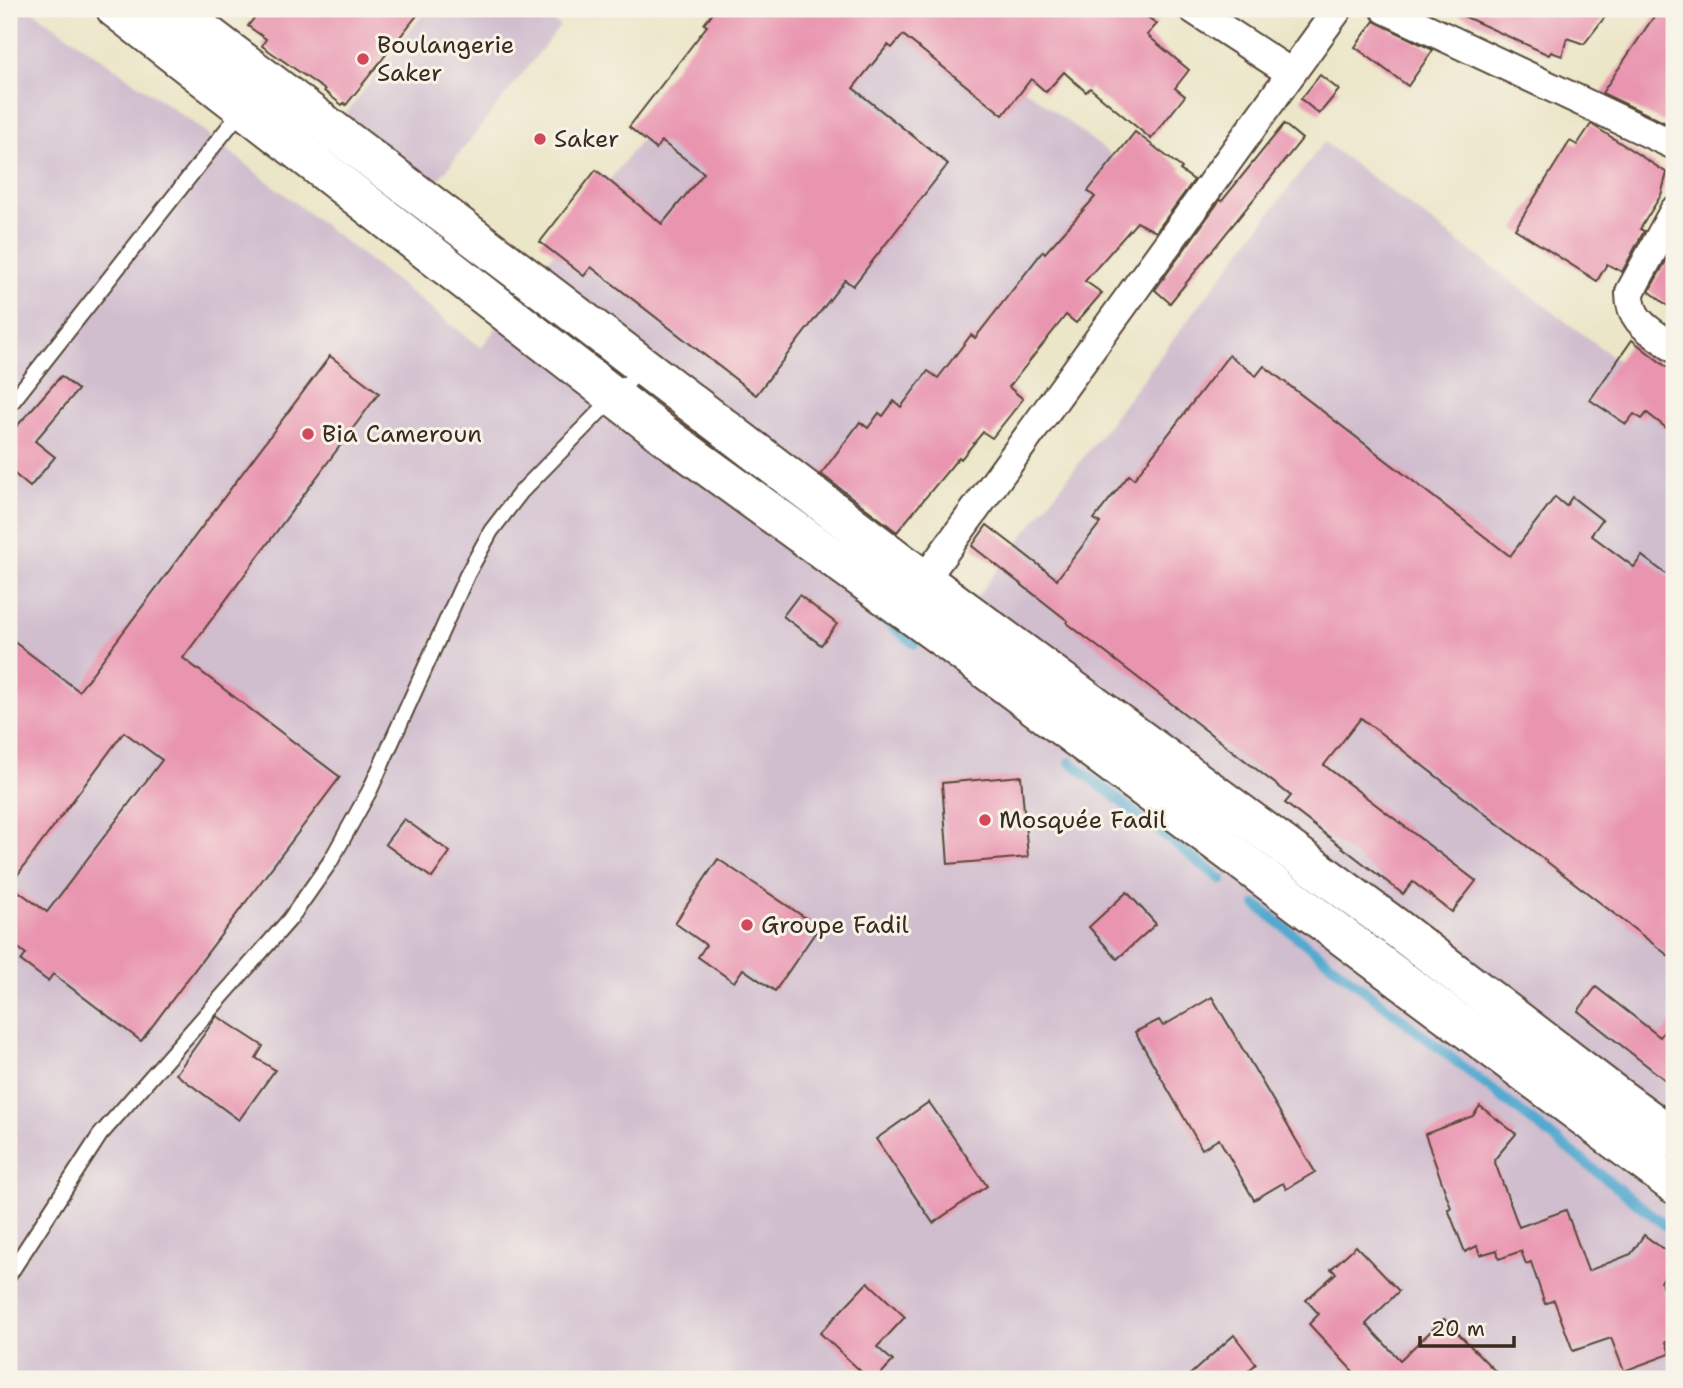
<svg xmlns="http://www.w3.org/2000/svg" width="1683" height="1388" font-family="'Shantell Sans',sans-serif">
<rect width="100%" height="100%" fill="#f7f3e8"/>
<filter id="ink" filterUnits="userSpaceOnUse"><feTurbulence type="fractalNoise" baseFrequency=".0143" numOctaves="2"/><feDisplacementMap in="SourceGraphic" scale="14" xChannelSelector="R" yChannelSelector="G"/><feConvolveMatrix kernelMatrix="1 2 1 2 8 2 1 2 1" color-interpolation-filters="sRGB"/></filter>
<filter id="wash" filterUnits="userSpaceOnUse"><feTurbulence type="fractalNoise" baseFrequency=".00686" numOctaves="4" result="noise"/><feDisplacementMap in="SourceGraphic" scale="28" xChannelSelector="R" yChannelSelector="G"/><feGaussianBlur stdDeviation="1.57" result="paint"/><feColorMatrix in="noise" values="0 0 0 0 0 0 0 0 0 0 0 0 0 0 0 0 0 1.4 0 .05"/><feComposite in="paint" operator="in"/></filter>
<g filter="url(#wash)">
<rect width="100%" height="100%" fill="#ece6c9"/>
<g fill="#d0bdce">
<path d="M9,9H30L192,122L481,348L741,9H920L1126,166L861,515L976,598L1324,142L1674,402V1379H9Z"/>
<path d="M427,9H537L560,26L436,183L343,117Z"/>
</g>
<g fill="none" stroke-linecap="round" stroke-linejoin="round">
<g stroke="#52a9cf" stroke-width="10">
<path d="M852,595L915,644"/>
<path d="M1070,762L1222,880"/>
<path d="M1256,905L1674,1232"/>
</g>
</g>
<g id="blocks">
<g fill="#e995b0" fill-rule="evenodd">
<path d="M261,9H422L346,105L344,103L342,105L324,91L325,90L262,46L266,39L248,26Z"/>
<path d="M716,9H1137L1157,24L1147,35L1189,70L1175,88L1185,96L1151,139L1090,88L1086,92L1064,72L1046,92L1031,79L1003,115L903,35L892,48L888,45L853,88L948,164L853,286L845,280L756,395L591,267L584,276L540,242L596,170L662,224L704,173L661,141L656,149L629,127L707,26L704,24Z"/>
<path d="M1448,9H1611L1584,44L1567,38L1562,56L1551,52L1549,55Z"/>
<path d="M1659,9H1674V127L1602,93Z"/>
<path d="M1374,21L1433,50L1408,86L1355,47Z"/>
<path d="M1320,75L1339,90L1319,114L1301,99Z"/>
<path d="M1284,124L1302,139L1170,303L1155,290L1220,200L1222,201Z"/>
<path d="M1591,124L1667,173L1661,195L1640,229L1644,231L1622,272L1607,264L1597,281L1515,229L1570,141L1577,145Z"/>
<path d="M1135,132L1182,168L1180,170L1194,180L1156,232L1137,222L1085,281L1102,293L1076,323L1066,315L1009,387L1023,399L992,438L983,432L961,459L959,457L897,532L821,474L860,422L868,428L879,413L883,416L894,401L901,407L928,371L938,378L971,335L975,338L1043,251L1045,253L1095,197L1088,191Z"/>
<path d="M1672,250L1674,252V311L1649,291Z"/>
<path d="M1632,340L1674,373V434L1647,413L1642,419L1634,414L1626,424L1590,400Z"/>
<path d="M1229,355L1256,376L1264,366L1510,556L1555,497L1566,506L1572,497L1602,520L1591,535L1634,567L1642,556L1674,580V960L1361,718L1324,765L1476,881L1452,912L1413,882L1403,894L1285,803L1291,796L1067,623L1068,621L972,546L987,525L1057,579L1100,523L1094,519L1129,475L1134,479Z"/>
<path d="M330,356L379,393L183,658L340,777L141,1041L53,974L48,981L21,961L26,954L9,941V638L79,691ZM124,732L162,760L47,912L10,885Z"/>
<path d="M61,376L78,390L35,441L55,457L30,487L11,471L9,473V419L17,426Z"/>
<path d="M799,595L837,624L821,645L783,616Z"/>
<path d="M1021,776L1028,857L948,864L942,783Z"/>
<path d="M404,819L450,852L432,878L385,844Z"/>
<path d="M718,859L819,927L775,991L743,969L734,982L698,957L706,945L675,923Z"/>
<path d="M1127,892L1156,924L1117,959L1089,927Z"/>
<path d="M1596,987L1660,1037L1674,1018V1087L1578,1011Z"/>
<path d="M1212,997L1315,1172L1286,1189L1283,1183L1254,1200L1219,1139L1202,1149L1135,1032L1159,1020L1163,1026Z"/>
<path d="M217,1016L263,1046L256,1058L275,1070L239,1120L176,1074Z"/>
<path d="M929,1102L987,1186L933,1223L876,1139Z"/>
<path d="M1480,1106L1516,1134L1494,1160L1519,1227L1566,1210L1588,1271L1631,1254L1644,1235L1674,1257V1262L1661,1282L1674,1319V1340L1666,1342L1670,1354L1624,1371L1611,1338L1573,1351L1554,1300L1545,1304L1531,1262L1526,1264L1521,1251L1499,1259L1497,1250L1480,1255L1477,1246L1465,1252L1448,1209L1451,1208L1425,1134L1473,1116Z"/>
<path d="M1356,1246L1399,1291L1366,1324L1400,1360L1444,1319L1503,1379H1360L1309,1324L1319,1314L1306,1300L1336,1273L1331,1269Z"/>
<path d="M868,1282L905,1317L877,1347L893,1361L876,1379H869L820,1333Z"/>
<path d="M1234,1335L1256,1364L1239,1379H1185Z"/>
</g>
</g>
</g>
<g filter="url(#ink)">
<use href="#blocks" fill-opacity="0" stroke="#564638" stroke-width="2"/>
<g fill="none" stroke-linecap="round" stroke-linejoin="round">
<g stroke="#564638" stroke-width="18">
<g id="service">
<path d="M9,406L242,110"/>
<path d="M9,1275L100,1135L290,919L330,862L370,790L467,575L491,531L521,492L642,368"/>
</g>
</g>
<g stroke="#564638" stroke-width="32">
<g id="minor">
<path d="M1193,9L1291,73"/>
<path d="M1385,9L1674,145"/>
<path d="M1674,211L1630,292C1629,323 1652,331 1674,348"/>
<path d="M924,580L1338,9"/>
</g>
</g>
<g stroke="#564638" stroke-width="42">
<g id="primary">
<path d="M116,9L660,432L953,645L1674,1184"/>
<path d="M174,9L924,580L1395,927L1611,1092L1674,1138"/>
</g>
</g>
<use href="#service" stroke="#fff" stroke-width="14"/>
<use href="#minor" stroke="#fff" stroke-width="28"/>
<use href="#primary" stroke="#fff" stroke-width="38"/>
</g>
</g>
<g fill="#d1495b" stroke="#f7f3e8" stroke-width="2.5">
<circle cx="363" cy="59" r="7"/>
<circle cx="540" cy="139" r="7"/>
<circle cx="308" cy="434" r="7"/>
<circle cx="985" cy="820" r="7"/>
<circle cx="747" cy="925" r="7"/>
</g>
<g text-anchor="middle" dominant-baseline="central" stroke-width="6" stroke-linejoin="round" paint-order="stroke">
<g font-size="24" fill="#3b2a1e" stroke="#f7f3e8" text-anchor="start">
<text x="377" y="45">Boulangerie<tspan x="377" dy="28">Saker</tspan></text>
<text x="554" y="139">Saker</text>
<text x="322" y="434">Bia Cameroun</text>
<text x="999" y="820">Mosquée Fadil</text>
<text x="761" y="925">Groupe Fadil</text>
</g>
</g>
<rect width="1683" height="1388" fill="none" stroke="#f7f3e8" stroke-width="35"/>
<path d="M1420 1336v10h94v-10" fill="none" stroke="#3b2a1e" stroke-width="3.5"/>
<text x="1431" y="1336" font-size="21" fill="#3b2a1e" stroke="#f7f3e8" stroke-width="5" paint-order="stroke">20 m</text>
</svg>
